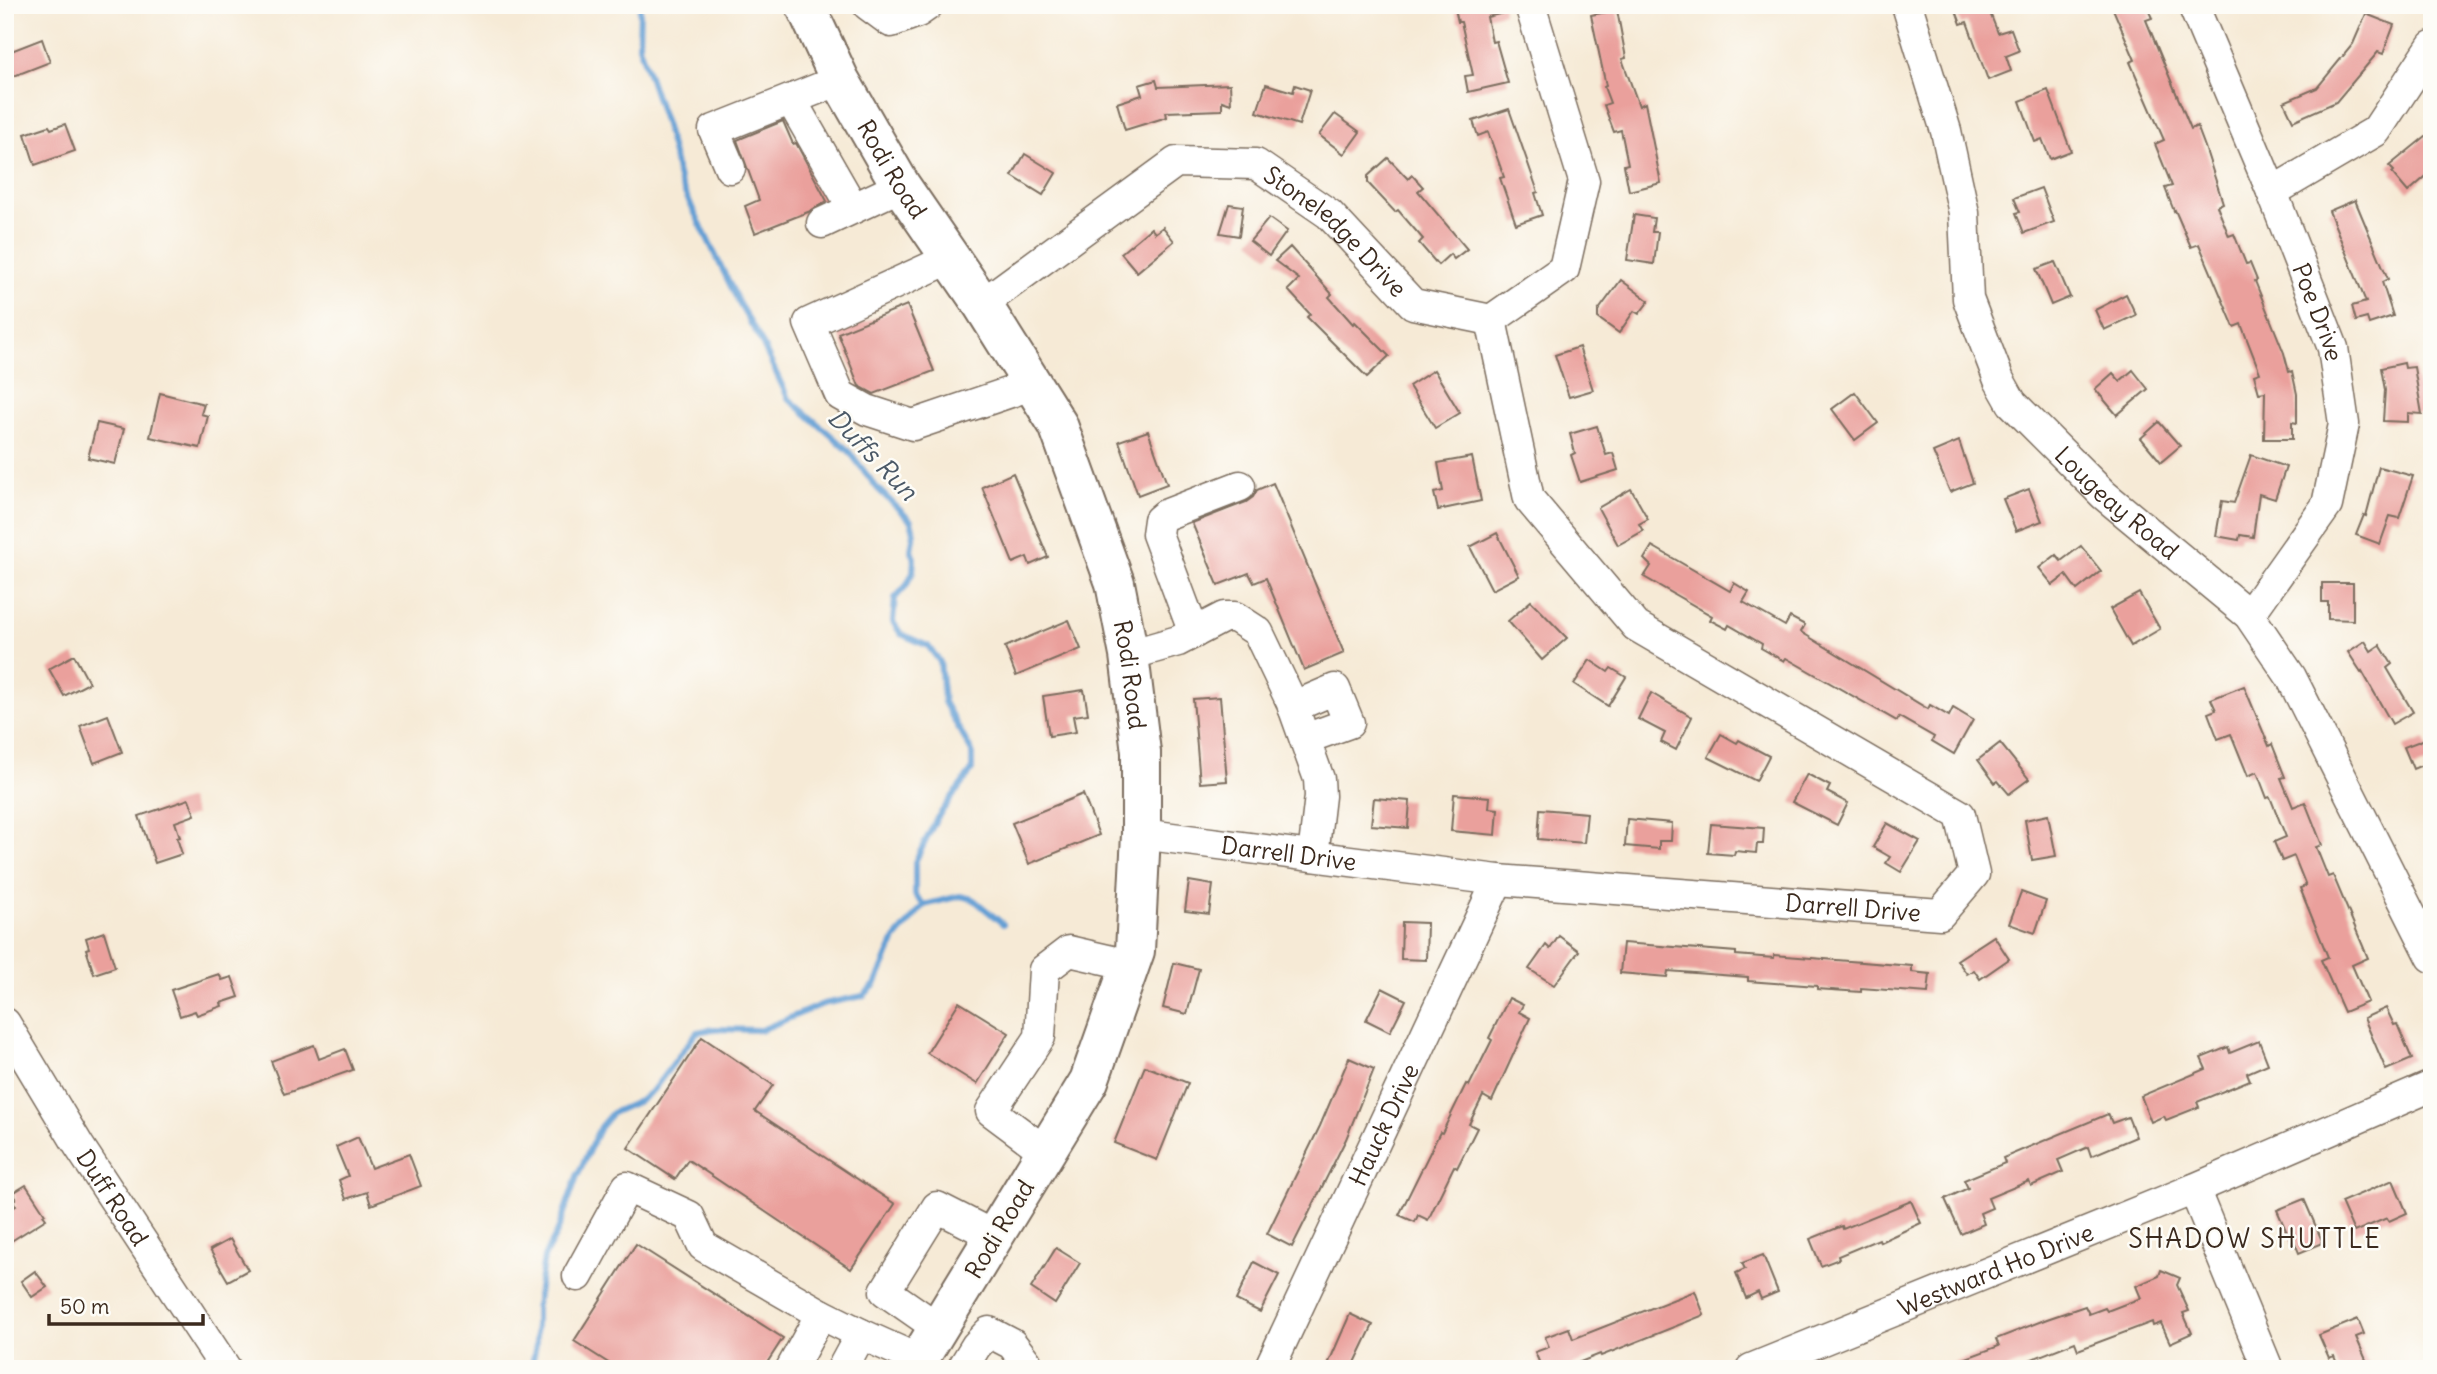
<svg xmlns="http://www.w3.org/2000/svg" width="2437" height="1374" font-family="Delius,sans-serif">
<rect width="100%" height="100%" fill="#fdfcf7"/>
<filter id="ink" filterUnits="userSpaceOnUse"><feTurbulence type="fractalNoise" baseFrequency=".0143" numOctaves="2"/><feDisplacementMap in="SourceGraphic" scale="14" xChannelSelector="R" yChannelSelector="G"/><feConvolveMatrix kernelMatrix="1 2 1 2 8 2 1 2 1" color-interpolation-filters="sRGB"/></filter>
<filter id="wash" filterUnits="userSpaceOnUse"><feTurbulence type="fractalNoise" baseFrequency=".00686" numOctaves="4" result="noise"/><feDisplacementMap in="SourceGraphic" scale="28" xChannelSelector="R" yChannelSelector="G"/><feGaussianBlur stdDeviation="1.57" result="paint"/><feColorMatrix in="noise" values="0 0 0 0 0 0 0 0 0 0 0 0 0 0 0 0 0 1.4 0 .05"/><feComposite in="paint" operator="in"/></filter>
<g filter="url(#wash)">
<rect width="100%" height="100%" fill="#f6ead6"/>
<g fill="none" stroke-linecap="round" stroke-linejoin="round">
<g stroke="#639fd4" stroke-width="6">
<path d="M640,5L639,46L666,127L680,183L741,307L761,341L788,398L849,451L877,488L911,521L914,532L911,550L914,558L913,572L906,586L895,598L893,622L901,634L928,646L940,662L944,702L972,752V770L937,818L915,862V895L924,905L960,896L973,899L1003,924"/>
<path d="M531,1369L536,1345V1307L544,1257L557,1233L577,1176L600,1127L612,1113L641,1100L653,1090L697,1032L713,1029L761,1030L823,1004L863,996L875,985L895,939L924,905"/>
</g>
</g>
<g id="blocks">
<g fill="#eaa09c">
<path d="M1454,5H1503L1504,13L1487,17L1492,42L1496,41L1508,83L1468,92L1465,76L1473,75L1461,22H1458Z"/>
<path d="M1954,5H2006L1990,13L1998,33L2011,29L2019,51L2006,56L2011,71L1988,80L1967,22L1961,24Z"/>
<path d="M2122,5H2146L2152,18L2146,20L2167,71L2191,129L2197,126L2205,147L2223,203L2217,206L2229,236L2234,234L2246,264L2250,263L2257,280L2255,281L2284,353L2289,372L2292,371L2297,394V423L2292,422V439H2264L2265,392L2259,393L2254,375L2260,373L2241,324L2234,327L2199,244L2191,247L2175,210L2174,211L2165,188L2172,186L2155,144L2164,140L2130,62L2135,60L2113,9Z"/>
<path d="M1617,10L1626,58L1622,59L1639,106L1645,103L1661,183L1629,191L1624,165L1628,164L1621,130L1614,132L1604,105L1610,103L1604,87L1606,86L1591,15Z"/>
<path d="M2366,14L2394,25L2383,54L2378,52L2336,102L2293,121L2284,102L2317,88L2353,44Z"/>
<path d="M42,39L50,62L14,76L6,53Z"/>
<path d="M1156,80L1158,87L1230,84L1231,104L1222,101V110L1166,112L1167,117L1125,130L1117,103L1142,95L1139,85Z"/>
<path d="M1266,84L1293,92L1295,85L1310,90L1299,125L1257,112Z"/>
<path d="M2048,90L2071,151L2050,159L2042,139L2035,142L2020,101Z"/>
<path d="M1509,109L1538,192L1535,193L1542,215L1516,224L1500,178L1504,177L1488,132L1478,136L1473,121Z"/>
<path d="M1335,114L1360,132L1344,154L1319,135Z"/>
<path d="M783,121L793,144L796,143L827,201L808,212L755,233L745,206L759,200L737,140Z"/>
<path d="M65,124L75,151L35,165L25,134L49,126L51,129Z"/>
<path d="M2432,131V171L2408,192L2392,173L2394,171L2389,166Z"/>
<path d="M1025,154L1056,173L1043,195L1012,176Z"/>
<path d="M1388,158L1408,179L1412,175L1423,187L1418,191L1467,249L1454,259L1450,254L1438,265L1419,243L1423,239L1398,210L1395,212L1368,183V176Z"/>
<path d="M2041,188L2054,222L2024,233L2016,213L2020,212L2014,198Z"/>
<path d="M2355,200L2388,279L2382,282L2393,316L2369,324L2367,318L2356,321L2352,306L2366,302L2329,211Z"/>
<path d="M1229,204L1243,206L1239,236L1220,233Z"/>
<path d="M1634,215L1654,218L1652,232H1658L1654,264L1627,260Z"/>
<path d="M1269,218L1287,231L1269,256L1250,241Z"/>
<path d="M1163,227L1174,241L1137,272L1121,253L1151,228L1155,233Z"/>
<path d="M1290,247L1332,294L1329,297L1353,324L1355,322L1389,356L1367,377L1307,317L1310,314L1288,290L1299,279L1275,261Z"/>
<path d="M2055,262L2070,297L2051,305L2036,269Z"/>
<path d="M1621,280L1649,301L1639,314L1634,311L1619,333L1598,318V311Z"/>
<path d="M2126,294L2136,315L2104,330L2095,310Z"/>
<path d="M907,305L934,371L874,394L859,386L838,333Z"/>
<path d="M1579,347L1593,390L1569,397L1555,355Z"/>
<path d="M2404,363L2405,368L2414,367L2422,414L2408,413V422L2383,421L2385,390L2381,368Z"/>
<path d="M1434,370L1460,413L1435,428L1409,386Z"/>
<path d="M2133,370L2148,389L2117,415L2095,389L2113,373L2120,381Z"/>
<path d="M1855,392L1878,423L1855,440L1832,409Z"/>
<path d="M160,393L204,404L201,414L208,416L200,448L150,437Z"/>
<path d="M2159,422L2180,446L2161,462L2141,438Z"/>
<path d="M97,423L124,429L115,464L88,458Z"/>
<path d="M1597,426L1606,455L1613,453L1618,470L1580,482L1571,455L1575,453L1570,434Z"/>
<path d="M1148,431L1167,484L1138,495L1119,441Z"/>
<path d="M1959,441L1973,483L1950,492L1933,452Z"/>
<path d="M2251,455L2286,467L2275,499L2259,494L2253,537L2240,535L2239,540L2216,536L2222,501L2234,503Z"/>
<path d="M1472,457L1481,501L1438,510L1434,493L1443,491L1438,463Z"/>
<path d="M2379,467L2413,476L2399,518L2390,516L2380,544L2356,535L2364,515L2366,516Z"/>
<path d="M1013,473L1048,557L1030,565L1027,557L1013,563L982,487Z"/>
<path d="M1273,483L1344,653L1304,670L1266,578L1254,583L1249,573L1218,585L1192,523L1246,502L1253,497L1257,490Z"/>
<path d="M1631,489L1648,519L1639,524L1643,531L1618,545L1598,508Z"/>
<path d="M2029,489L2042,521L2016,531L2003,499Z"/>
<path d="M1497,533L1519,576L1492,590L1470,547Z"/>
<path d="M1652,546L1730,591L1734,583L1749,592L1743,602L1785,626L1790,617L1805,625L1801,632L1928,709L1930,705L1949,716L1953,708L1973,720L1954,754L1932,741L1934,737L1899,717L1897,721L1786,658L1784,661L1761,648L1762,644L1729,625L1727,629L1710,620L1712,616L1644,577L1651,566L1644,559Z"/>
<path d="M2081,546L2101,571L2077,590L2066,575L2053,585L2039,568L2056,555L2061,561Z"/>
<path d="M2322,583H2353V620L2328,619V602H2322Z"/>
<path d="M2139,593L2160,629L2131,646L2110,609Z"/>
<path d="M1531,601L1567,638L1542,660L1508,621Z"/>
<path d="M1069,620L1081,649L1016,676L1005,647Z"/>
<path d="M2365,641L2371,651L2380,645L2392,664L2387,668L2413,712L2392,724L2362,671L2361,672L2348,652Z"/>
<path d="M74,655L89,683L64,696L49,669Z"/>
<path d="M1590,660L1608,672L1611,668L1626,677L1608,706L1574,684Z"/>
<path d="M2244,686L2269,746L2272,744L2285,777L2281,778L2293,807L2305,802L2322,845L2316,847L2328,877L2333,875L2368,958L2352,965L2368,1002L2344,1012L2321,960L2328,957L2300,888L2306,886L2294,856L2282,861L2274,842L2286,837L2270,797L2267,798L2257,772L2248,776L2231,734L2218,739L2208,713L2216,710L2211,699Z"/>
<path d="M1084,690L1088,714L1073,716L1076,732L1049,736L1043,696Z"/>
<path d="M1651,693L1692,717L1676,750L1661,742L1665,733L1638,719Z"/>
<path d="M1220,697L1227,781L1200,783L1193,699Z"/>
<path d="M108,715L122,752L94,763L80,726Z"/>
<path d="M1721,734L1737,743L1739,740L1769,756L1756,781L1708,757Z"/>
<path d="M2425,739L2432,761L2413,769L2404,747Z"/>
<path d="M2000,743L2029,779L2009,794L1998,781L1995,783L1978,760Z"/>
<path d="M1807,774L1830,786L1827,792L1848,803L1837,825L1792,802Z"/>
<path d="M1083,794L1099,835L1029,864L1012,823Z"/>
<path d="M1454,794L1490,797L1489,808L1498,809L1496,835L1451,831Z"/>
<path d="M1374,798L1410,801L1408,828L1371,825Z"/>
<path d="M189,799L195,815L175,822L180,837L177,838L182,854L155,863L139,816Z"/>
<path d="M1540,809L1587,813L1584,843L1538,839Z"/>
<path d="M2048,815L2056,856L2032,860L2025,820Z"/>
<path d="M1627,819L1672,823L1671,841H1659V849L1625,846Z"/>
<path d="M1887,823L1920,841L1901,872L1886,863L1890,857L1873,847Z"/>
<path d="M1711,824L1764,828L1763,844H1757L1756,853L1735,851L1734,855L1708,853Z"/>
<path d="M1189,881L1213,885L1209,914L1185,911Z"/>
<path d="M2021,892L2046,901L2035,933L2009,924Z"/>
<path d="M1402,922L1427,923L1426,960L1401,959Z"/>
<path d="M104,932L115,967L94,974L86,949L89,948L86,938Z"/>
<path d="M1559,936L1579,951L1554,985L1529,969L1546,945L1550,949Z"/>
<path d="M1994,936L2009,959L1980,979L1974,970L1967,974L1957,960Z"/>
<path d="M1623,943L1736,952V955L1774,958V955L1912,966V972L1930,974L1928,993L1861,988V992L1817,989V986L1748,981V977L1668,971L1667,977L1620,973Z"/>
<path d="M1174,963L1199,969L1187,1014L1163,1008Z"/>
<path d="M219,974L222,980L232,977L239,997L221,1003L222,1006L197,1015L195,1011L180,1016L171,990Z"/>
<path d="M1382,988L1406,1000L1390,1032L1366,1020Z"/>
<path d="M1509,998L1523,1005L1519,1012L1530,1018L1492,1101L1483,1096L1469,1124L1477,1128L1457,1168L1454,1166L1428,1220L1418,1215L1415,1222L1399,1215L1440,1132L1442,1133L1466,1084L1469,1086L1492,1040L1489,1038Z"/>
<path d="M959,1002L1009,1033L977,1084L927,1053Z"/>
<path d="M2386,1008L2394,1025L2397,1024L2412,1059L2386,1070L2364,1018Z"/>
<path d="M702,1037L773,1085L755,1111L895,1204L851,1269L688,1160L675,1179L628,1148Z"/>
<path d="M2259,1041L2268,1064L2247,1073L2250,1080L2197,1102L2199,1107L2166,1120L2164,1116L2151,1122L2141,1096L2206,1069L2201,1058L2228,1047L2230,1053Z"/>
<path d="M314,1045L319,1059L345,1049L353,1070L284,1094L271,1061Z"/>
<path d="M1349,1058L1374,1069L1346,1139L1292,1247L1267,1234L1320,1126Z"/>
<path d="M1145,1066L1188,1083L1157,1160L1114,1143Z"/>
<path d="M2108,1114L2112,1123L2128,1117L2136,1137L2091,1156L2088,1147L2058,1160L2063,1172L2031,1186L2029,1181L1988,1198L1992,1208L1980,1213L1984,1224L1961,1234L1945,1199L1968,1188L1964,1180L2005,1163L2003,1158Z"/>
<path d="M358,1137L371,1168L409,1154L421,1186L371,1205L367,1192L346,1199L339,1180L348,1176L336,1147Z"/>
<path d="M2393,1180L2407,1213L2389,1221L2387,1218L2354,1232L2341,1202Z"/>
<path d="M26,1185L45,1214L43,1215L46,1219L5,1245V1213L16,1206L13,1201L16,1198L13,1193Z"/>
<path d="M2304,1199L2323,1243L2299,1253L2295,1243L2292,1244L2277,1210Z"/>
<path d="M1911,1201L1921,1223L1880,1242L1879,1239L1838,1256L1839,1259L1821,1266L1810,1239L1842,1226L1843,1229Z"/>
<path d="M230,1239L248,1270L228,1281L210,1250Z"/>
<path d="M636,1244L783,1338L763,1369H618L574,1341Z"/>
<path d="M1056,1248L1080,1263L1055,1304L1031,1288Z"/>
<path d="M1763,1255L1778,1292L1761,1299L1758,1292L1746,1298L1736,1273L1745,1269L1742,1263Z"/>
<path d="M1254,1262L1279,1275L1260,1312L1236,1300Z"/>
<path d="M2161,1270L2180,1278L2177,1285L2189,1311L2183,1313L2192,1333L2170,1343L2161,1323L2153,1326L2152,1322L2078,1350L2075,1342L2007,1369H1942V1367L1999,1346L1996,1339L2047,1319L2085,1306L2089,1314L2105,1308L2107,1311L2141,1298L2136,1286L2159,1276Z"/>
<path d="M35,1271L47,1287L32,1297L21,1281Z"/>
<path d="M1695,1291L1704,1315L1601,1356L1600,1354L1563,1369H1542L1535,1352L1549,1347L1545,1337L1569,1328L1573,1339Z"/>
<path d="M1350,1314L1373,1325L1352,1369H1326Z"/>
<path d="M2358,1319L2364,1334L2356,1337L2370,1369H2339L2334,1356L2329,1358L2319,1335Z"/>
</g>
</g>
</g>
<g filter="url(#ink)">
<use href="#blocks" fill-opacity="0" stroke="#7c6d5e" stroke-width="2"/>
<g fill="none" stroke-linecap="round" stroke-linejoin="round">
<g stroke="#7c6d5e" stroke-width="33">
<g id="minor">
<path d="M868,5L891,22L918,12L928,5"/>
<path id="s1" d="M1907,5L1946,131L1964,213L1968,299L1999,380L2012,403L2104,495L2249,615L2291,677L2432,957"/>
<path id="s2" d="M2193,5L2272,192L2333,348L2344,424L2327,505L2249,615"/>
<path d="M791,100L853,208"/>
<path d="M730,168L714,130L840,80"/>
<path d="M2272,192L2376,131L2432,46"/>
<path d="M822,223L901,186"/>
<path d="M949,259L809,323L840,395L867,410L913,425L1034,384"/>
<path id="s3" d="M982,304L1176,162L1256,164L1329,214L1413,304L1491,320L1564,269L1584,181L1530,5"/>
<path d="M1194,633L1157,534L1159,520L1165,515L1240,486"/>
<path d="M1129,655L1178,641L1224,617H1235L1258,632L1291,701L1319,779L1320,796L1313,856"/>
<path d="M1293,707L1335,689L1349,723L1305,739"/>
<path id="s4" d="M1141,834L1498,880L1940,914L1974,874L1960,815L1636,626L1529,499L1491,320"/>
<path id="s5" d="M5,1023L79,1146L226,1369"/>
<path d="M1046,1152L991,1111L1040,1037L1044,970L1069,951L1130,965"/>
<path d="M2194,1189L2268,1369"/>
<path d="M578,1276L627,1187L689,1216L703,1246L821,1314"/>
<path d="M938,1328L885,1291L937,1207L994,1236"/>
<path d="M791,1369L821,1314L861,1334"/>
<path d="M842,1369L861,1334L919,1360"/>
<path d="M962,1369L976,1346L989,1332L1012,1344L1026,1362L1024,1369"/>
<path id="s6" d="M1269,1369L1498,880"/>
<path id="s7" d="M1751,1369L2194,1189L2432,1086"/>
</g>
</g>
<g stroke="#7c6d5e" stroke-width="42">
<g id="major">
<path id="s8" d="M805,5L840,80L901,186L982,304L1058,425L1115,583L1129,655L1141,752V834L1135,951L1089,1081L913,1369"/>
</g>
</g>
<use href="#minor" stroke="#fff" stroke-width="30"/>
<use href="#major" stroke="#fff" stroke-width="38"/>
</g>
</g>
<g text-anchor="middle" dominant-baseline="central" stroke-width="5" stroke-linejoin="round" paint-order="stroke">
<g font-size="24" fill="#3b2a1e" stroke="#fdfcf7">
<text stroke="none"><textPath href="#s8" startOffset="186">Rodi Road</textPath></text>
<text stroke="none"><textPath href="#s3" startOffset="425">Stoneledge Drive</textPath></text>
<text stroke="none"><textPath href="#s2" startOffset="332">Poe Drive</textPath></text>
<text stroke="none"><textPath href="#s1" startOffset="560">Lougeay Road</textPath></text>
<text stroke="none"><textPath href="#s8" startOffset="752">Rodi Road</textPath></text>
<text stroke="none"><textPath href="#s4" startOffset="149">Darrell Drive</textPath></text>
<text stroke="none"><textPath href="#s4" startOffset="716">Darrell Drive</textPath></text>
<text stroke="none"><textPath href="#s6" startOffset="270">Hauck Drive</textPath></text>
<text stroke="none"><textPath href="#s5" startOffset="205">Duff Road</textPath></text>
<text transform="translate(999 1229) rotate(-59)">Rodi Road</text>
<text stroke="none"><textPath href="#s7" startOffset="264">Westward Ho Drive</textPath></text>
</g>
<g font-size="26" font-style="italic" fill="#4b5967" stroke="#fdfcf7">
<text transform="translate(873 454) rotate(46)">Duffs Run</text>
</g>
<g font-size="26" letter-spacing="2" fill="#3b2a1e" stroke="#fdfcf7">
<text x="2255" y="1238">SHADOW SHUTTLE</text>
</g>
</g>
<rect width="2437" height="1374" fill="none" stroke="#fdfcf7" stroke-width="28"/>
<path d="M49 1314v10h154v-10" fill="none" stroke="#3b2a1e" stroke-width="3.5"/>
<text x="60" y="1314" font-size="21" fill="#3b2a1e" stroke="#fdfcf7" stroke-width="5" paint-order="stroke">50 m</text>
</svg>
